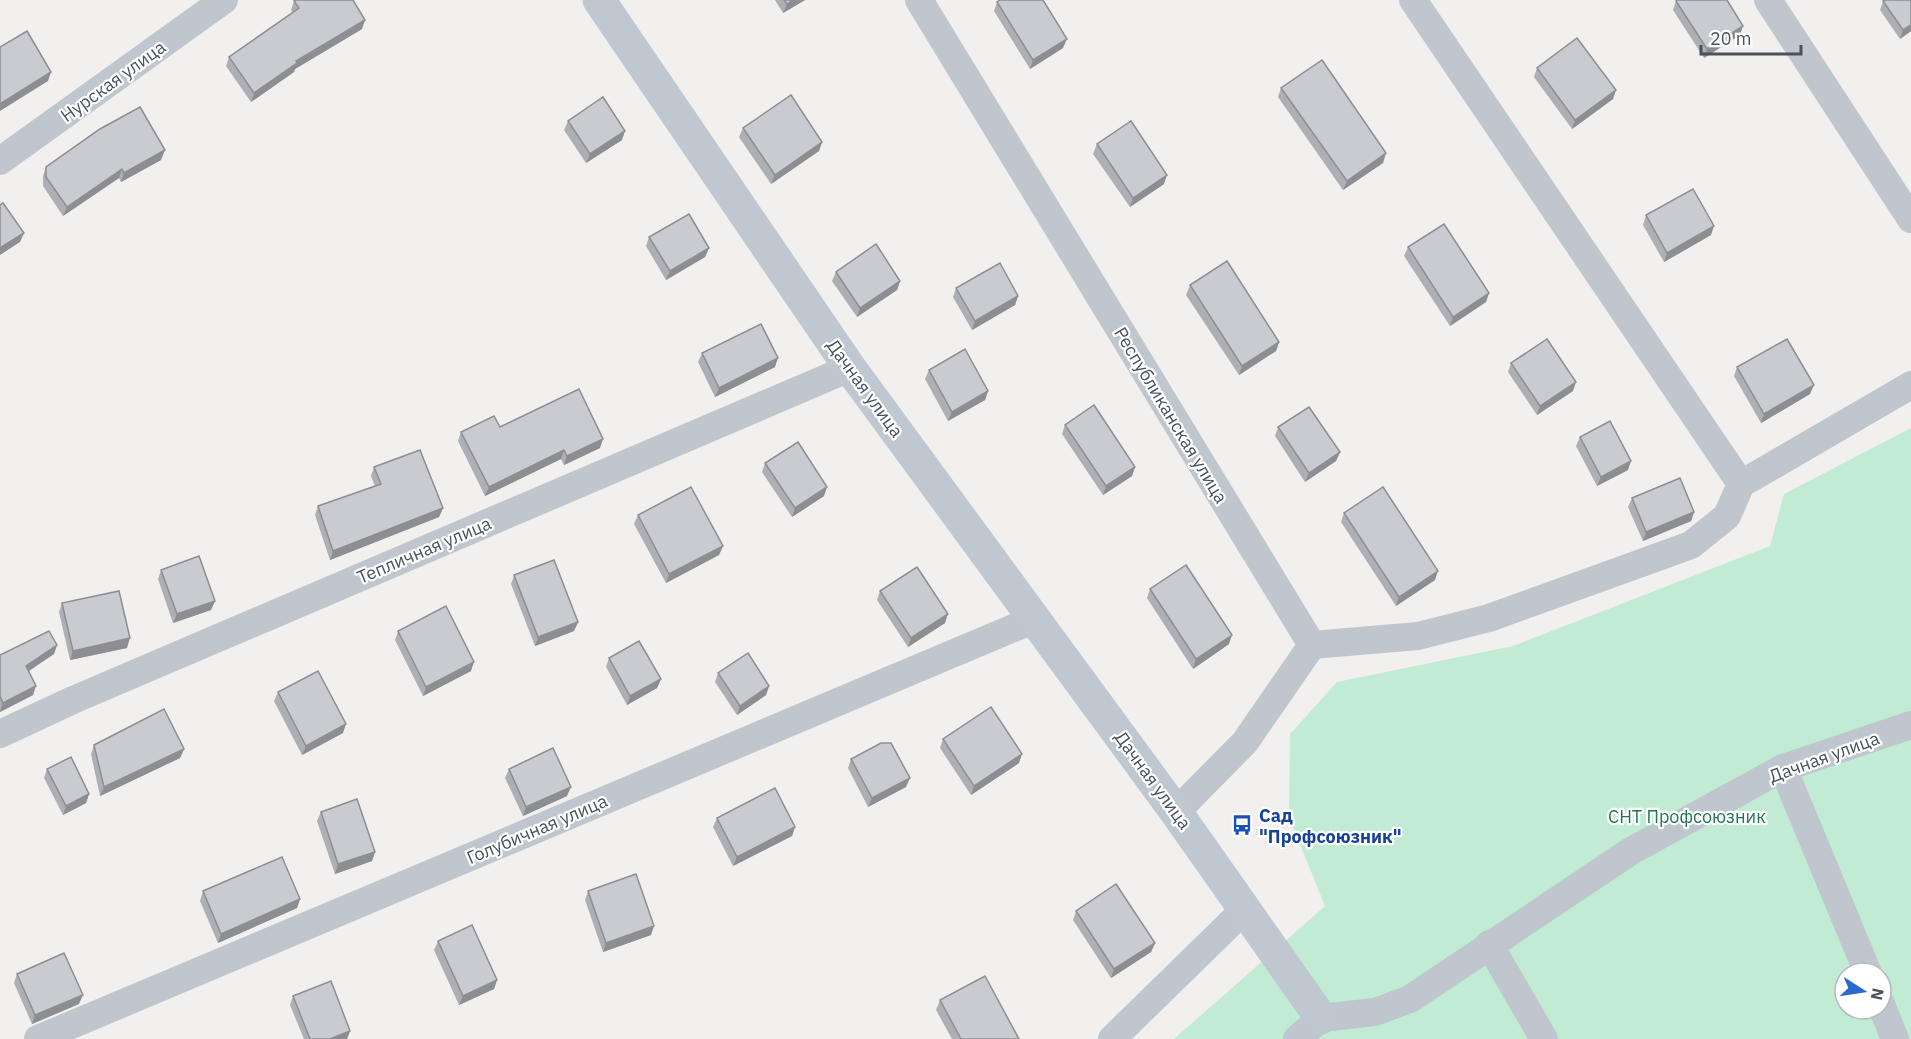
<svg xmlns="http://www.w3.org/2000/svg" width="1911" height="1039" font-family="'IBM Plex Sans',sans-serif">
<rect width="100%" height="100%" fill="#f2efef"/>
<path fill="#c2ebd4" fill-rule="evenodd" d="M1911,428V1039H1174L1325,906L1289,817L1290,734L1337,682L1513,646L1770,546L1784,494ZM1845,973H1881V1009H1845Z"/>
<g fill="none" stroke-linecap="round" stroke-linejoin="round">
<g stroke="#bfc6cd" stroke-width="28">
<path d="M919,0L1312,645L1245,742L1176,812"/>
<path d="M1413,0L1741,484"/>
<path d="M1768,0L1911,219"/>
<path d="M0,161L224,0"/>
<path d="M1312,645L1418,636L1489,618L1691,545L1727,516L1741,484L1911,385"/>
<path d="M0,734L73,700L850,368"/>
<path d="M1783,768L1868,973"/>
<path d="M1489,944L1544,1039"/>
<path d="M1881,1004L1895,1039"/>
<path d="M38,1039L1035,619"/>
<path d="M1112,1039L1244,910"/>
<path d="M1297,1039L1321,1018L1375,1012L1410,999L1631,851L1783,768L1911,725"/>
</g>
<path stroke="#bfc7d1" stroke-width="33" d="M599,0L850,368L1176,812L1321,1018"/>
</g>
<g fill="#aeafb4">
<path d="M775,0H805L783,13Z"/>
<path d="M294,1L362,29L295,69L294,72L251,102L226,66L229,57L293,13L291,10Z"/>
<path d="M1676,1L1740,35L1704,58L1673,10Z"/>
<path d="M1883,1L1911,31L1900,39L1880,10Z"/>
<path d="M997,2L1063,48L1030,69L994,11Z"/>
<path d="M1537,68L1613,99L1572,129L1534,77Z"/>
<path d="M1281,88L1383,163L1343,190L1278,97Z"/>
<path d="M568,121L622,140L586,163L564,130Z"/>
<path d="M743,128L822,142L819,151L771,184L739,137Z"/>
<path d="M1097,144L1164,184L1130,207L1093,154Z"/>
<path d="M161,160L121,182L119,178L63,216L43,186V176L46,167Z"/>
<path d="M1646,215L1711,235L1664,262L1643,225Z"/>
<path d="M649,237L709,248L705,257L666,280L646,246Z"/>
<path d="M1408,247L1489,293L1486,302L1450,326L1404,256Z"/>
<path d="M836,272L900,281L897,290L857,317L832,281Z"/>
<path d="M1190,285L1279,342L1276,351L1239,375L1186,295Z"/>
<path d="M956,288L1018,296L1015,305L972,330L953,297Z"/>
<path d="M702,353L775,367L715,397L698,362Z"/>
<path d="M1511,363L1573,391L1537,415L1508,372Z"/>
<path d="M1737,367L1810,394L1761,423L1734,376Z"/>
<path d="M929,370L988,391L985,400L948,421L925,379Z"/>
<path d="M1065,425L1135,467L1132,476L1103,495L1062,434Z"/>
<path d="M500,427L600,448L564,465L561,459L485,496L458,441L461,432Z"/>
<path d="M1278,427L1340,452L1336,461L1305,482L1275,436Z"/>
<path d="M1580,437L1628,470L1597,486L1576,446Z"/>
<path d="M765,463L824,496L792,517L762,472Z"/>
<path d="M374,467L443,508L439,517L330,560L315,515L318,506L375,486L371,476Z"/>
<path d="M1632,498L1694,512L1691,521L1643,541L1628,507Z"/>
<path d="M1344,513L1435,580L1396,606L1341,522Z"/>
<path d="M638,515L723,546L719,555L666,583L634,524Z"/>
<path d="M161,570L215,601L211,610L173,623L158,579Z"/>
<path d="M514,575L578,622L574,631L535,646L511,584Z"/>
<path d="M1150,589L1229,644L1193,669L1147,598Z"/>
<path d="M880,591L945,623L908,647L877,600Z"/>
<path d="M62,603L127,648L70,660L59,612Z"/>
<path d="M398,631L471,671L423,696L395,640Z"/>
<path d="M57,645L54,654L28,671L33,695L0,712V655Z"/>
<path d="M609,658L661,679L657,688L627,705L606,667Z"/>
<path d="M718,673L769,686L766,695L737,715L715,682Z"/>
<path d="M278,692L343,733L302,755L274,701Z"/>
<path d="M943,739L1019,763L971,795L940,748Z"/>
<path d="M94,745L184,749L180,758L100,796L91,754Z"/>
<path d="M851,759L906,787L868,807L848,768Z"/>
<path d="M47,769L89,794L86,803L63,815L44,778Z"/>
<path d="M509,769L567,796L523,816L505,778Z"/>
<path d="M321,812L375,852L372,861L335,874L317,821Z"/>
<path d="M717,818L795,827L792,836L733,866L713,827Z"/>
<path d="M203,891L300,899L297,908L218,943L200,901Z"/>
<path d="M588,891L651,935L603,952L585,900Z"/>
<path d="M1076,911L1155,943L1151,952L1111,978L1073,920Z"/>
<path d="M438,941L497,980L494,989L459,1005L434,950Z"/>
<path d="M17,974L79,1004L32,1024L14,983Z"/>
<path d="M293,996L350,1031L347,1039H304L290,1005Z"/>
<path d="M940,1000L1019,1039H952L936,1010Z"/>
</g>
<g fill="#8d8e92">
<path d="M793,0H805L783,13L787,4Z"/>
<path d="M365,20L362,29L295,69L294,72L251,102L254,93L296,61Z"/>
<path d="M1911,25V31L1900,39L1903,30Z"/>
<path d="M1743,26L1740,35L1704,58L1707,49Z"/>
<path d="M1067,39L1063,48L1030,69L1033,60Z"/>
<path d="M51,72L48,81L0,111V104Z"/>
<path d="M1616,90L1613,99L1572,129L1575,120Z"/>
<path d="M625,131L622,140L586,163L590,154Z"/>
<path d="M822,142L819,151L771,184L775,175Z"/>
<path d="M165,150L161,160L121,182L124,173Z"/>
<path d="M1386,153L1383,163L1343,190L1347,181Z"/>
<path d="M122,169L119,178L63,216L67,207Z"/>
<path d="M1167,175L1164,184L1130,207L1133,198Z"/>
<path d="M1714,226L1711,235L1664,262L1667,253Z"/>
<path d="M24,233L20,242L0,255V248Z"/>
<path d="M709,248L705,257L666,280L670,271Z"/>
<path d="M900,281L897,290L857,317L860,308Z"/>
<path d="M1489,293L1486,302L1450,326L1453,317Z"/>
<path d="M1018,296L1015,305L972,330L975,321Z"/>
<path d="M1279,342L1276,351L1239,375L1242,366Z"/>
<path d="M778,358L775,367L715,397L719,388Z"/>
<path d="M1576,382L1573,391L1537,415L1540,406Z"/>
<path d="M1814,385L1810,394L1761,423L1764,414Z"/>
<path d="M988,391L985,400L948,421L952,412Z"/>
<path d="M603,439L600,448L564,465L567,456Z"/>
<path d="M564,450L561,459L485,496L489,487Z"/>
<path d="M1340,452L1336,461L1305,482L1309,473Z"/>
<path d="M1631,461L1628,470L1597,486L1601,477Z"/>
<path d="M1135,467L1132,476L1103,495L1106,486Z"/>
<path d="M827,487L824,496L792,517L795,508Z"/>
<path d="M443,508L439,517L330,560L333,551Z"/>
<path d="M1694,512L1691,521L1643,541L1646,532Z"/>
<path d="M723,546L719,555L666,583L669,574Z"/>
<path d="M1438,571L1435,580L1396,606L1399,597Z"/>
<path d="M215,601L211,610L173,623L177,614Z"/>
<path d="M948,614L945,623L908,647L911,638Z"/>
<path d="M578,622L574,631L535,646L538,637Z"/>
<path d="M1232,635L1229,644L1193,669L1196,659Z"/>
<path d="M130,638L127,648L70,660L73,651Z"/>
<path d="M57,645L54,654L23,675L26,666Z"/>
<path d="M474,662L471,671L423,696L426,687Z"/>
<path d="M661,679L657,688L627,705L630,696Z"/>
<path d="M36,686L33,695L0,712L3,703Z"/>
<path d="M769,686L766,695L737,715L740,706Z"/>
<path d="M346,724L343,733L302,755L306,746Z"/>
<path d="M184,749L180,758L100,796L104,787Z"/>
<path d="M1022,754L1019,763L971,795L974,786Z"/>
<path d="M910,778L906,787L868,807L872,798Z"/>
<path d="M571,787L567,796L523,816L526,807Z"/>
<path d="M89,794L86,803L63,815L66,806Z"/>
<path d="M795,827L792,836L733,866L737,857Z"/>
<path d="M375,852L372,861L335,874L338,864Z"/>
<path d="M300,899L297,908L218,943L221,934Z"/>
<path d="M654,926L651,935L603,952L606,943Z"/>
<path d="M1155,943L1151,952L1111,978L1114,969Z"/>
<path d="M497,980L494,989L459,1005L463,996Z"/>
<path d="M83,995L79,1004L32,1024L35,1015Z"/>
<path d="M350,1031L347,1039H330Z"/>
</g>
<g fill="#cacbd1" stroke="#8d8e92" stroke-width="1.5">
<path d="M296,0H353L365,20L296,61L297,63L254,93L229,57L299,8L294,1Z"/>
<path d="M784,0H793L787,4Z"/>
<path d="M1000,0H1043L1067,39L1033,60L997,2Z"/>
<path d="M1677,0H1727L1743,26L1707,49L1676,1Z"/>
<path d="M1885,0H1911V25L1903,30L1883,1Z"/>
<path d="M27,31L51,72L0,104V47Z"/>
<path d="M1577,38L1616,90L1575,120L1537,68Z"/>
<path d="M1322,60L1386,153L1347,181L1281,88Z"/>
<path d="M791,95L822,142L775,175L743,128Z"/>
<path d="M603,97L625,131L590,154L568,121Z"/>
<path d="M140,107L165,150L124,173L122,169L67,207L46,177V167L100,129Z"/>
<path d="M1131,121L1167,175L1133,198L1097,144Z"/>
<path d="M1693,189L1714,226L1667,253L1646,215Z"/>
<path d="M3,203L24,233L0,248V205Z"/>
<path d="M689,214L709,248L670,271L649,237Z"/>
<path d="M1444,224L1489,293L1453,317L1408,247Z"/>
<path d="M876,244L900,281L860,308L836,272Z"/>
<path d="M1227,261L1279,342L1242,366L1190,285Z"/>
<path d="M1000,263L1018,296L975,321L956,288Z"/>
<path d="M761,324L778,358L719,388L702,353Z"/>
<path d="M1547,339L1576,382L1540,406L1511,363Z"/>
<path d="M1787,339L1814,385L1764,414L1737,367Z"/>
<path d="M965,349L988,391L952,412L929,370Z"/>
<path d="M579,389L603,439L567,456L564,450L489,487L461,432L494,416L500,427Z"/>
<path d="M1094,405L1135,467L1106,486L1065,425Z"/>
<path d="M1309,407L1340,452L1309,473L1278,427Z"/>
<path d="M1610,421L1631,461L1601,477L1580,437Z"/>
<path d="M798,442L827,487L795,508L765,463Z"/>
<path d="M420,450L443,508L333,551L318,506L381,484L374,467Z"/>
<path d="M1680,478L1694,512L1646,532L1632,498Z"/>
<path d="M691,487L723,546L669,574L638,515Z"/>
<path d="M1383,487L1438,571L1399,597L1344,513Z"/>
<path d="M199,556L215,601L177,614L161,570Z"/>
<path d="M554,560L578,622L538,637L514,575Z"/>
<path d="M1186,565L1232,635L1196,659L1150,589Z"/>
<path d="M917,567L948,614L911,638L880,591Z"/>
<path d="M119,591L130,638L73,651L62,603Z"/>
<path d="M446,606L474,662L426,687L398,631Z"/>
<path d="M49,631L57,645L26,666L36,686L3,703L0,696V655Z"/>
<path d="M639,641L661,679L630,696L609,658Z"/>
<path d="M748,653L769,686L740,706L718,673Z"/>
<path d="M318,671L346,724L306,746L278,692Z"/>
<path d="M991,707L1022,754L974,786L943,739Z"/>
<path d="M164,709L184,749L104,787L94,745Z"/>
<path d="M881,743H891L910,778L872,798L851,759Z"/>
<path d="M553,748L571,787L526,807L509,769Z"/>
<path d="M71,757L89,794L66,806L47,769Z"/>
<path d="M775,788L795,827L737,857L717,818Z"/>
<path d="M357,799L375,852L338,864L321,812Z"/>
<path d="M282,857L300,899L221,934L203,891Z"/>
<path d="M636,874L654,926L606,943L588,891Z"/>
<path d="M1116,884L1155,943L1114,969L1076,911Z"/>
<path d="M472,925L497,980L463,996L438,941Z"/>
<path d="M64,953L83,995L35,1015L17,974Z"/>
<path d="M985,976L1019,1039H961L940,1000Z"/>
<path d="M331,981L350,1031L330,1039H310L293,996Z"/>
</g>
<defs>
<g id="bus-bare" transform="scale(1.62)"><path d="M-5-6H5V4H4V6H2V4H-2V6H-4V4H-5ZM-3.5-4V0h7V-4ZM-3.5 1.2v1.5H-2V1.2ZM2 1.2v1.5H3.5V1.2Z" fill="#1a4fb4" stroke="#fff" stroke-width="2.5" paint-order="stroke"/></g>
</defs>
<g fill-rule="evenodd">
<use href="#bus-bare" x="1242" y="825"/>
</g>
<g text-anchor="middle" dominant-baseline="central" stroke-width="4.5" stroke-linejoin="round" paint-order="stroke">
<g font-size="18" fill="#49515b" stroke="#fff">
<text transform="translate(113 81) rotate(-36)">Нурская улица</text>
<text transform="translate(865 388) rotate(54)">Дачная улица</text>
<text transform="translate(1171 415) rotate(59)">Республиканская улица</text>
<text transform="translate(424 550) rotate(-23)">Тепличная улица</text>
<text transform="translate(1824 757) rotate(-20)">Дачная улица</text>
<text transform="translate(1153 780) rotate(54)">Дачная улица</text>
<text transform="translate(537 829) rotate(-23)">Голубичная улица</text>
</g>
<g font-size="18" font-weight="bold" fill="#164399" stroke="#fff" text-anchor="start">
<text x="1259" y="815">Сад<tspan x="1259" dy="21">"Профсоюзник"</tspan></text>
</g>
<g font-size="18" fill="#207650" stroke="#fff">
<text x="1687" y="816">СНТ Профсоюзник</text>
</g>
</g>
<g transform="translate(1863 991) rotate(102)"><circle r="28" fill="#ffffff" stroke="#b6b9bd" stroke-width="1.5"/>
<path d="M0-4.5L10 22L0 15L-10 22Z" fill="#2a69d1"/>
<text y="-9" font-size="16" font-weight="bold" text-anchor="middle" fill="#49515b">N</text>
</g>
<path d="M1701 45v9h100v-9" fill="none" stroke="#49515b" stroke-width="3"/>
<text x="1710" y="45" font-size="18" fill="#49515b" stroke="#ffffff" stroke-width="4.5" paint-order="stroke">20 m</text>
</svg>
